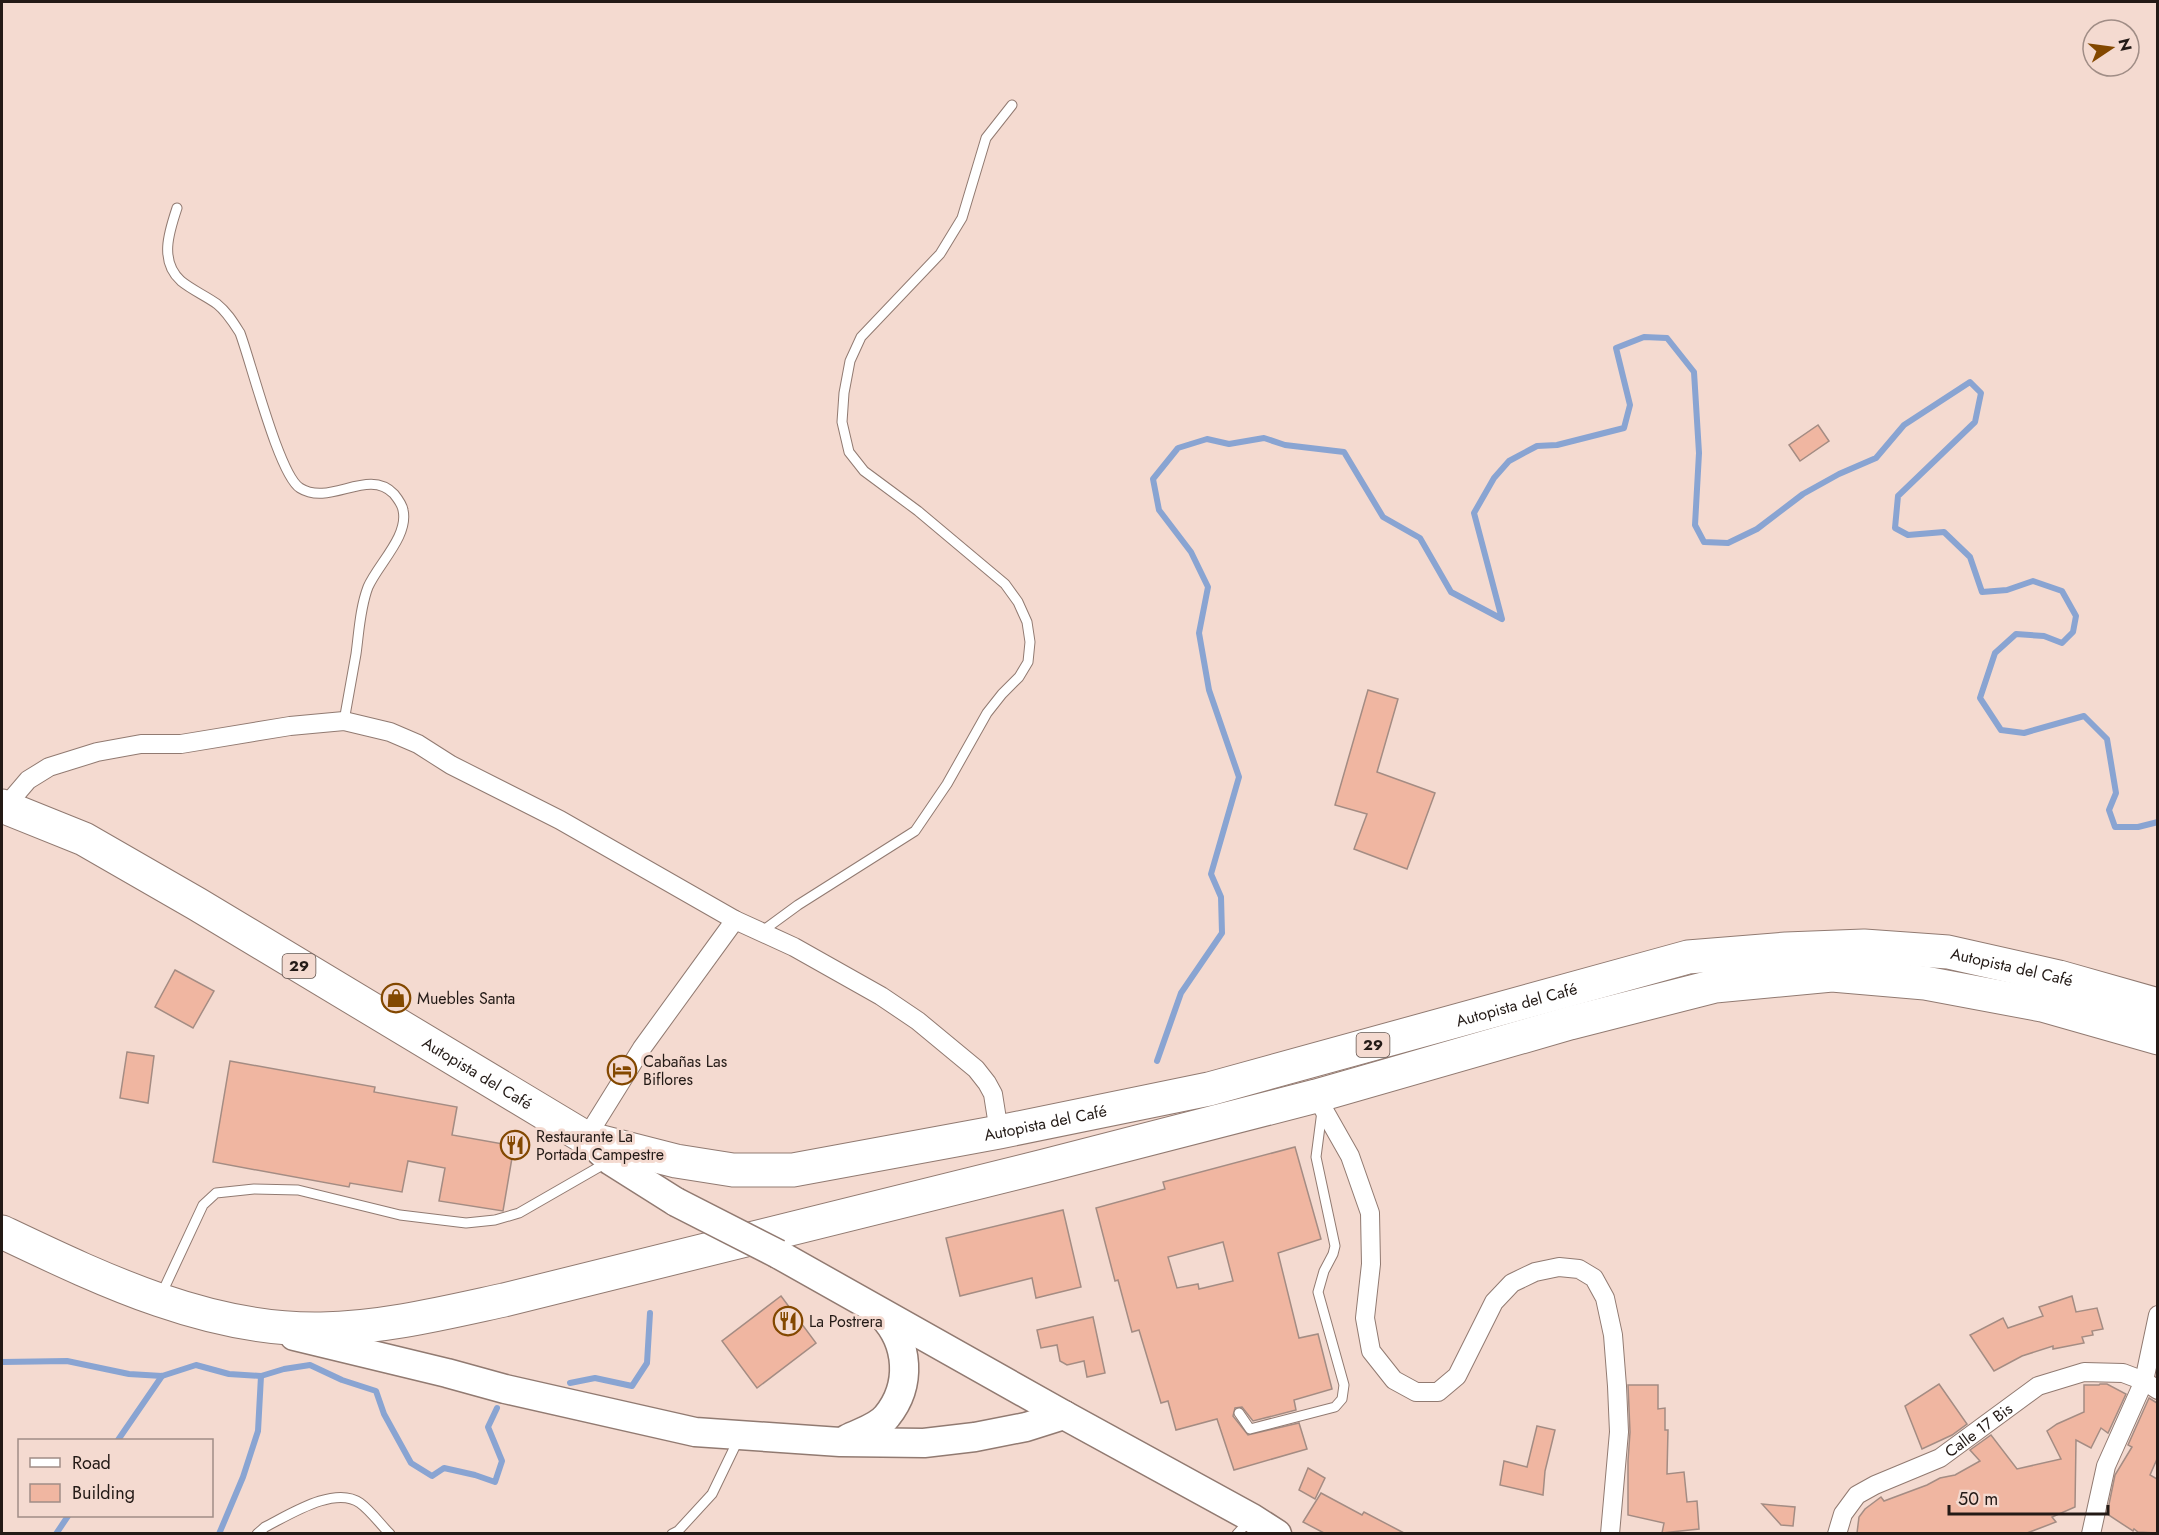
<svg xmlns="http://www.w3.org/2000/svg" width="2159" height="1535" font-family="Jost,sans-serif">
<rect width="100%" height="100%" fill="#f4dad0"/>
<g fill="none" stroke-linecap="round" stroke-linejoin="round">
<g stroke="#89a4d2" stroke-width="6">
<path d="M1157,1061L1181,993L1222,933L1221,897L1211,874L1239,777L1209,690L1199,633L1208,587L1191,552L1159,510L1153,479L1178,448L1207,439L1229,444L1264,438L1285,445L1344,452L1383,517L1420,538L1451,592L1502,619L1474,513L1494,478L1509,461L1537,446L1557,445L1624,428L1630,405L1616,348L1644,337L1667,338L1694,372L1699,453L1695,525L1704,542L1728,543L1757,529L1803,494L1839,474L1876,458L1904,425L1970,382L1981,393L1975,422L1898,496L1895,528L1908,535L1944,532L1970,557L1982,592L2007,590L2033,581L2062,591L2076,616L2073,632L2062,643L2044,636L2016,634L1995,653L1980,698L2001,730L2024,733L2084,716L2107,739L2116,793L2109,810L2115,827H2138L2158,822"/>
<path d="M2,1362L67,1361L129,1374L162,1376L196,1365L229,1374L261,1376L284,1369L310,1365L342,1380L376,1391L384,1414L411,1463L432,1476L444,1468L475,1475L495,1482L502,1461L488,1427L497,1408"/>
<path d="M570,1383L595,1378L632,1386L647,1363L650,1313"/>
<path d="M118,1440L162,1376"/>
<path d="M56,1534L68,1516"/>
<path d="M219,1534L243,1477L258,1431L261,1376"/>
</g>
</g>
<g fill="#f0b6a1" stroke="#a48c83" stroke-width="1.5" fill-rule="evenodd">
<path d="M1818,425L1829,441L1800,461L1789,445Z"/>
<path d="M1368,690L1398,699L1377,772L1435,793L1407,869L1354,849L1367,814L1335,805Z"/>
<path d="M175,970L214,991L193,1028L155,1007Z"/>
<path d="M127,1052L154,1056L148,1103L120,1098Z"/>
<path d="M230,1061L375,1087L374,1092L457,1107L452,1135L514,1146L503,1211L439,1201L445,1168L408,1161L402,1192L350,1183L349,1187L213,1162Z"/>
<path d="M1295,1147L1321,1239L1278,1253L1299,1338L1318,1334L1332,1389L1294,1400L1296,1410L1253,1421L1242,1407L1235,1408L1233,1416L1248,1435L1299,1423L1307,1449L1234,1470L1217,1419L1176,1430L1168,1401L1161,1403L1139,1330L1132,1332L1118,1280L1115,1281L1096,1208L1165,1189L1163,1182ZM1223,1242L1233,1281L1199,1289L1198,1284L1177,1288L1168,1257Z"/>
<path d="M1063,1210L1081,1287L1036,1298L1032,1278L960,1296L946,1238Z"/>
<path d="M781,1296L816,1343L757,1388L722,1341Z"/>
<path d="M2072,1296L2076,1312L2097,1308L2103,1329L2092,1331L2093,1335L2082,1337L2084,1343L2053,1349V1346L2022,1356L1994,1371L1970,1335L2003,1318L2008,1328L2043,1316L2039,1307Z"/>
<path d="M1093,1317L1105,1373L1087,1377L1084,1361L1067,1365L1060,1361L1057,1345L1041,1348L1037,1330Z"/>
<path d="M1939,1384L1967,1424L1952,1435L1922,1449L1905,1406Z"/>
<path d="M2100,1384H2107L2126,1394L2108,1433L2101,1428L2091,1448L2076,1440L2075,1507L2052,1517L2056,1522L2027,1533H1857L1859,1517L1865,1509L1881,1497L1884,1501L1927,1485L1940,1478L1955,1475L1980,1461L1970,1450L1991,1435L2017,1469L2061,1459L2047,1431L2057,1424L2084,1412V1385H2099Z"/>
<path d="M1628,1385H1658V1409L1665,1408V1430H1668L1667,1474L1684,1472L1687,1502L1697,1501L1699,1529L1662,1533L1664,1523L1628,1515V1461L1630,1432Z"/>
<path d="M2149,1398L2157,1403V1459L2150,1475L2157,1479V1533L2138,1532L2134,1529L2133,1531L2107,1514L2115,1475L2132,1447L2128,1445Z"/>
<path d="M1537,1426L1555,1430L1545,1471L1543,1495L1500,1485L1504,1461L1527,1467Z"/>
<path d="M1308,1468L1325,1478L1315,1499L1299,1490Z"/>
<path d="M1321,1493L1362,1515L1364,1512L1404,1533H1324L1303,1522Z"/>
<path d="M1762,1504L1795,1507L1793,1526L1781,1525Z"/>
</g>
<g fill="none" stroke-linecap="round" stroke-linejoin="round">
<g stroke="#917a71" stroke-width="11">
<g id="lane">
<path d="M177,208C169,232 159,261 181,281C192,290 206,296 217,304C227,312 233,322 240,333C251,362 279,475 300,488C330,507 368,467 394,494C398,499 402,504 403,510C409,536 378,564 368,587C360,608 359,632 356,654C352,676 348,699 344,721"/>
<path d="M761,932L798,905L915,831L947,784L987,713L1002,694L1019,677L1028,662L1030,642L1027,622L1018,602L1005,584L918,511L864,471L849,452L842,422L844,393L850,361L861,337L940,254L962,218L986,138L1012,105"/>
<path d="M161,1295L203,1205L216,1193L254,1189L298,1190L400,1215L466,1223L495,1220L519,1213L606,1163"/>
<path d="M1239,1413L1250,1429L1335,1407L1342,1399L1344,1385L1318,1292L1324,1271L1333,1254L1335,1246L1316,1157L1322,1111"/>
<path d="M257,1534L265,1527C289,1515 335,1485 360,1503C371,1511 380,1524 390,1534"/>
<path d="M672,1534L678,1531L712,1494L739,1438"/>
<path d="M1237,1534L1250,1520"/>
</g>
</g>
<g stroke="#917a71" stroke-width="20">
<g id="street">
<path d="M5,807L28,780L49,767L97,752L141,744H181L290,726L344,721L390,732L418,744L451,765L560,820L735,920L794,947L881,996L918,1021L976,1069L987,1083L993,1094L999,1132"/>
<path d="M1316,1096L1350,1156L1370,1213L1371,1264L1365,1318L1371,1351L1394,1380L1416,1392H1438L1457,1376L1494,1302L1512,1283L1535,1272L1559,1267L1579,1269L1594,1278L1605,1298L1613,1335L1617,1386L1619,1432L1610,1534"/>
<path d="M586,1138L642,1048L735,920"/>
<path id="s1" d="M1837,1534L1843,1514L1857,1495L1875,1485L1940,1458L2038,1386L2084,1372L2123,1373L2144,1381L2158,1390"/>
<path d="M2091,1534L2106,1466L2144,1381L2158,1315"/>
</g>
</g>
<g stroke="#917a71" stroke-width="31">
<g id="primary">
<path d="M586,1138L611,1161L676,1202"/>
<path d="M778,1254L1064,1415L1252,1518L1277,1534"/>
<path d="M294,1336L447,1373L505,1389L695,1432L840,1442L924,1443L975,1437L1026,1427L1064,1415"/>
<path d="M847,1439C860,1432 878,1428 887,1416C912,1385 909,1343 882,1315"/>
</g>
</g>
<g stroke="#917a71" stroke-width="35">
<g id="highway">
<path id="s2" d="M2,806L84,839L197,904L586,1138L676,1161L733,1170H793L999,1132L1209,1089L1688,957L1786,949L1864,946L1948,952L2059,977L2158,1005"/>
<path d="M2,1232C101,1279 208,1331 321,1329C383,1328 444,1313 504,1300L1044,1166L1316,1096L1570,1023L1715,986L1832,975L1925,983L2042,1005L2158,1038"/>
</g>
</g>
<use href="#lane" stroke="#fff" stroke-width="9"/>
<use href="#street" stroke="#fff" stroke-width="18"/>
<use href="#primary" stroke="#fff" stroke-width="28"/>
<use href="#highway" stroke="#fff" stroke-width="33"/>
<g stroke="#917a71" stroke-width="31" stroke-linecap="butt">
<path id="primary-bridge" d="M676,1202L778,1254"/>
</g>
<use href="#primary-bridge" stroke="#fff" stroke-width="28"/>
</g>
<defs>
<g id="shop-ring" transform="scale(1.5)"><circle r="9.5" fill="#f4dad0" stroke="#834800" stroke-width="1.5"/><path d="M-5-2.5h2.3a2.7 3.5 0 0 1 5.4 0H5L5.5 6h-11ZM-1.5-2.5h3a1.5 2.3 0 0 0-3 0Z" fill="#834800"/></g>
<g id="hotel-ring" transform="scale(1.5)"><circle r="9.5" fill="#f4dad0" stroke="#834800" stroke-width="1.5"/><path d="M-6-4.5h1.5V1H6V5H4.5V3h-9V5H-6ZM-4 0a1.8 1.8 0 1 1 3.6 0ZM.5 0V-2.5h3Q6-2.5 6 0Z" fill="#834800"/></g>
<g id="restaurant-ring" transform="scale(1.5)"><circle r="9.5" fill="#f4dad0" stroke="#834800" stroke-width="1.5"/><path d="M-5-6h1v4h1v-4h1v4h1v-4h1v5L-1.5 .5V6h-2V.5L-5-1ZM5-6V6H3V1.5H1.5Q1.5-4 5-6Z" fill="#834800"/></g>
</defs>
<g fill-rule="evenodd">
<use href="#shop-ring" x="396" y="998"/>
<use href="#hotel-ring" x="622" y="1070"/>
<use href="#restaurant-ring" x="515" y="1145"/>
<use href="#restaurant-ring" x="788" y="1321"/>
</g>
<g text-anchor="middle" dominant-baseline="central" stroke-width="6" stroke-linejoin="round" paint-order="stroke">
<g fill="#f4dad0" stroke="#62544e" stroke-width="1.5">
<rect x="282.5" y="954" width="33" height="24" rx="4.5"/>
<rect x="1356.5" y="1033" width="33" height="24" rx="4.5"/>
</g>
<g font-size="15" font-weight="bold" fill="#231a16">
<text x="299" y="966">29</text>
<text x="1373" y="1045">29</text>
</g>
<g font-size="16" fill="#231a16" stroke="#f4dad0">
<text stroke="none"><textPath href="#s2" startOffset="2130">Autopista del Café</textPath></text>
<text stroke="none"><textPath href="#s2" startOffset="1626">Autopista del Café</textPath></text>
<text stroke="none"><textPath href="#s2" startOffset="546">Autopista del Café</textPath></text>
<text stroke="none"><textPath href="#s2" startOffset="1140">Autopista del Café</textPath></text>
<text stroke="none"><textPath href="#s1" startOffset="183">Calle 17 Bis</textPath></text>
</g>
<g font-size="16" fill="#231a16" stroke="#f4dad0" text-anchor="start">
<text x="417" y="998">Muebles Santa</text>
<text x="643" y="1061">Cabañas Las<tspan x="643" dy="18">Biflores</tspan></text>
<text x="536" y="1136">Restaurante La<tspan x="536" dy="18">Portada Campestre</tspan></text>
<text x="809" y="1321">La Postrera</text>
</g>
</g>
<rect width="2159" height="1535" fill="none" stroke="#231a16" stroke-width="6"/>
<rect x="18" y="1439" width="195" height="78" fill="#f4dad0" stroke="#a08d86" stroke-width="1.5"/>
<rect x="30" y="1458" width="30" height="9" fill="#ffffff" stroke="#a08d86" stroke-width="1.5"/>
<text x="72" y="1469" font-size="18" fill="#231a16">Road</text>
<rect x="30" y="1484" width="30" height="18" fill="#f0b6a1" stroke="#a08d86" stroke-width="1.5"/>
<text x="72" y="1499" font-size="18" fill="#231a16">Building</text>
<g transform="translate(2111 48) rotate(77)"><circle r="28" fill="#f4dad0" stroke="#a08d86" stroke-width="1.5"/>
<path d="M0-4.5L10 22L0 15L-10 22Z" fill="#834800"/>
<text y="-9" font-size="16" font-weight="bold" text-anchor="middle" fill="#231a16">N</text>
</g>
<path d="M1949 1505v9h159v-9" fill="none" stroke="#231a16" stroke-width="3"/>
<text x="1958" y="1505" font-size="18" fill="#231a16" stroke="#f4dad0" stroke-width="4.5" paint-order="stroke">50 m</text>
</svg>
